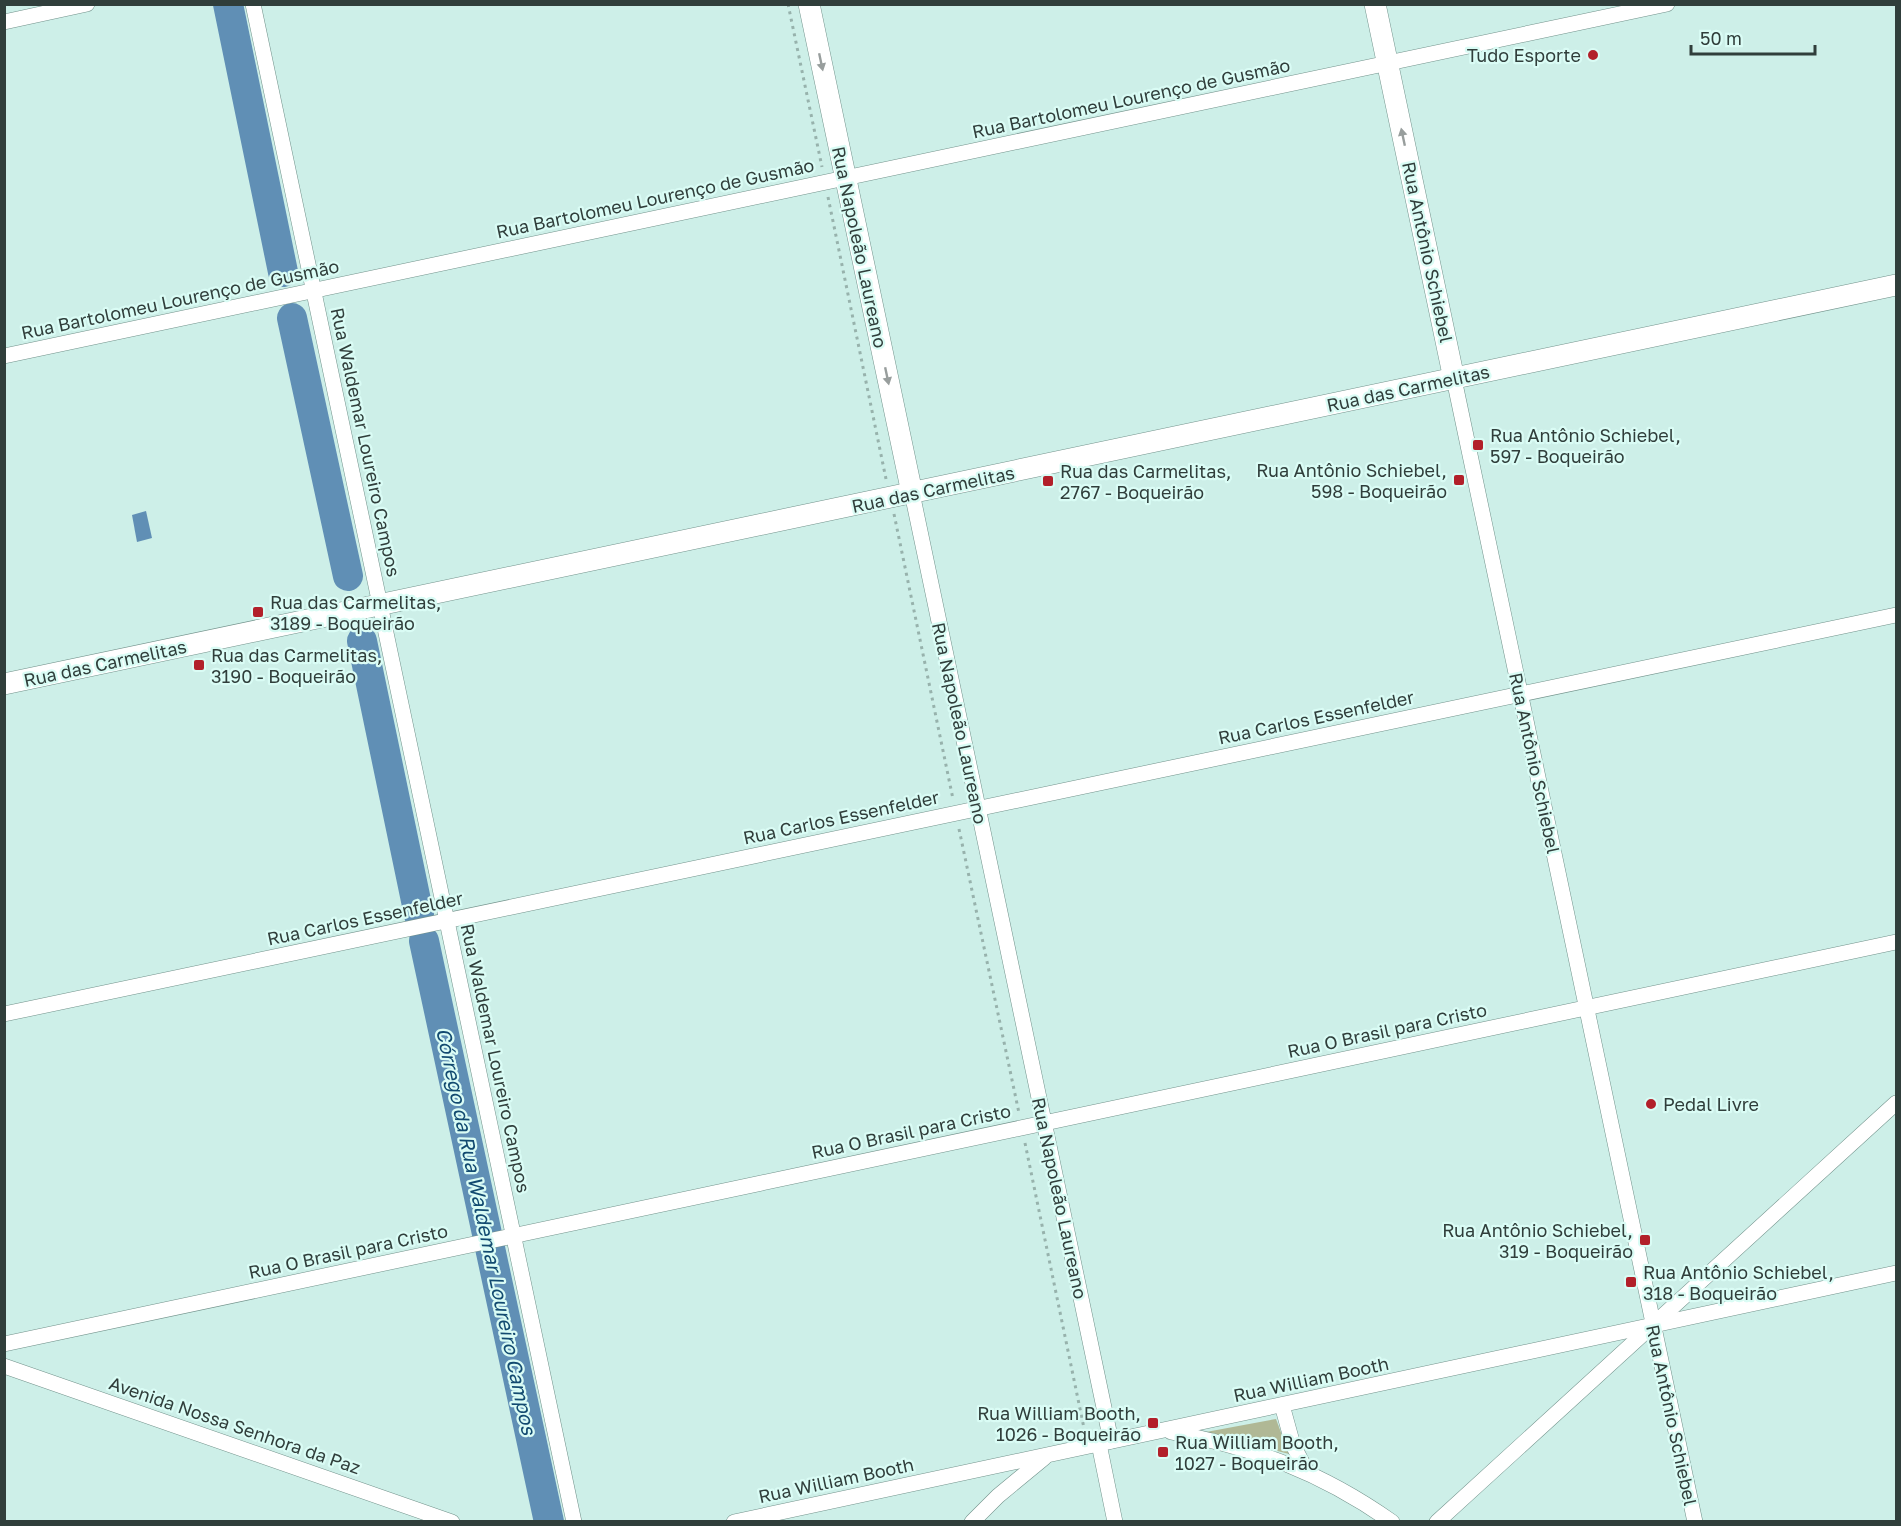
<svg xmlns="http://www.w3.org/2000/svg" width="1901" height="1526" font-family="'Golos Text',sans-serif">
<rect width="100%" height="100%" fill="#cdefe8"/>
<path fill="#b0b895" d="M1276,1419L1289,1454L1206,1432Z"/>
<path fill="#608fb5" d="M146,511L152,538L137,542L132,515Z"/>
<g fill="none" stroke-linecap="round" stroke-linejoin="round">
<g stroke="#608fb5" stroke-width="30">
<path d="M228,4L283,272"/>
<path d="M292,318L348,576"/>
<path d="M362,641L419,915"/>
<path d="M424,941L549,1522"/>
</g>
<g stroke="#72928b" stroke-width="16">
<g id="street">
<path d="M253,4L574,1522"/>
<path d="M4,22L87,4"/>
<path d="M4,356L1667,4"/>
<path d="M1454,379L1695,1522"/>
<path d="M912,493L1111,1441"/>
<path d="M4,1014L1896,615"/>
<path d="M4,1344L1896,942"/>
<path d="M4,1366L452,1522"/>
<path d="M1282,1405L1293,1445L1306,1470"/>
<path d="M1171,1432C1256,1448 1321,1472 1392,1522"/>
<path d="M1099,1444L1115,1522"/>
<path d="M734,1522L1896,1273"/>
<path d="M972,1522L998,1496L1044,1458"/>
<path d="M1437,1522L1896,1103"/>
</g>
</g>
<g stroke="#72928b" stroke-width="22">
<g id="secondary">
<path d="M809,4L912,493"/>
<path d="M1375,4L1454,379"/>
<path d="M4,684L1896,285"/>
</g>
</g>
<g stroke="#97b2ac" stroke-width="3" stroke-dasharray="3 4.5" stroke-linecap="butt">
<path d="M788,4L822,167"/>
<path d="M828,197L886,479"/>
<path d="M894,514L953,799"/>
<path d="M959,829L1019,1113"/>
<path d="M1025,1143L1085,1433"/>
</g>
<use href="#street" stroke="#fff" stroke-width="15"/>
<use href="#secondary" stroke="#fff" stroke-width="21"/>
</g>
<defs><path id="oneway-solid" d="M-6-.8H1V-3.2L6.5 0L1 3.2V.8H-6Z" transform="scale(1.5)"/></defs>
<g fill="#989e9d">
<use href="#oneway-solid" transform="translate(821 62) rotate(78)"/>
<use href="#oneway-solid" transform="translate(1403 137) rotate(-102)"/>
<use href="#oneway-solid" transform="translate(887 376) rotate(78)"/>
</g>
<g fill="#b2202a" stroke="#dafcf5" stroke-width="2">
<circle cx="1593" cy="55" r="6"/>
<rect x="1472" y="439" width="12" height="12" rx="3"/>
<rect x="1453" y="474" width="12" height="12" rx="3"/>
<rect x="1042" y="475" width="12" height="12" rx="3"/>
<rect x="252" y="606" width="12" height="12" rx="3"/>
<rect x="193" y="659" width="12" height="12" rx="3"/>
<circle cx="1651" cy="1104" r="6"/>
<rect x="1639" y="1234" width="12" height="12" rx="3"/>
<rect x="1625" y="1276" width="12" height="12" rx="3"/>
<rect x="1147" y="1417" width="12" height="12" rx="3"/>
<rect x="1157" y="1446" width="12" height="12" rx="3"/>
</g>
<g text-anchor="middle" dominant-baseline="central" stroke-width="4.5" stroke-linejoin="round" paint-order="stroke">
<g font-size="18" fill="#303e3b" stroke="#dafcf5" text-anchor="start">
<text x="1581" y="55" text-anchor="end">Tudo Esporte</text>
<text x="1490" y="435">Rua Antônio Schiebel,<tspan x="1490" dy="21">597 - Boqueirão</tspan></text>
<text x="1447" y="470" text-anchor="end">Rua Antônio Schiebel,<tspan x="1447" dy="21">598 - Boqueirão</tspan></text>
<text x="1060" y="471">Rua das Carmelitas,<tspan x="1060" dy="21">2767 - Boqueirão</tspan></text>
<text x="270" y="602">Rua das Carmelitas,<tspan x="270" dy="21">3189 - Boqueirão</tspan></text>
<text x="211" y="655">Rua das Carmelitas,<tspan x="211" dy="21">3190 - Boqueirão</tspan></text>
<text x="1663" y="1104">Pedal Livre</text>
<text x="1633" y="1230" text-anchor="end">Rua Antônio Schiebel,<tspan x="1633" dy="21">319 - Boqueirão</tspan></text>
<text x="1643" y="1272">Rua Antônio Schiebel,<tspan x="1643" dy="21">318 - Boqueirão</tspan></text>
<text x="1141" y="1413" text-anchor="end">Rua William Booth,<tspan x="1141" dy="21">1026 - Boqueirão</tspan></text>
<text x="1175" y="1442">Rua William Booth,<tspan x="1175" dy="21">1027 - Boqueirão</tspan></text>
</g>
<g font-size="18" fill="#303e3b" stroke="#dafcf5">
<text transform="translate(1131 98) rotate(-12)">Rua Bartolomeu Lourenço de Gusmão</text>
<text transform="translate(655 198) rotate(-12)">Rua Bartolomeu Lourenço de Gusmão</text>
<text transform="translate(860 247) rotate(78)">Rua Napoleão Laureano</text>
<text transform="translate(1428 252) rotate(78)">Rua Antônio Schiebel</text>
<text transform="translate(180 299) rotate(-12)">Rua Bartolomeu Lourenço de Gusmão</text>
<text transform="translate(1408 388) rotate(-12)">Rua das Carmelitas</text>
<text transform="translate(366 442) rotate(78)">Rua Waldemar Loureiro Campos</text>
<text transform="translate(933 489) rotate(-12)">Rua das Carmelitas</text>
<text transform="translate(105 663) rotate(-12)">Rua das Carmelitas</text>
<text transform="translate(1316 717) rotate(-12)">Rua Carlos Essenfelder</text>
<text transform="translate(960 723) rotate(78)">Rua Napoleão Laureano</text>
<text transform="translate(1535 763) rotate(78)">Rua Antônio Schiebel</text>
<text transform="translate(841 817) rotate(-12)">Rua Carlos Essenfelder</text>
<text transform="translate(365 918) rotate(-12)">Rua Carlos Essenfelder</text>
<text transform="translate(1387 1030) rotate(-12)">Rua O Brasil para Cristo</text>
<text transform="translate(496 1058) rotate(78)">Rua Waldemar Loureiro Campos</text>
<text transform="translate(911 1131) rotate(-12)">Rua O Brasil para Cristo</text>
<text transform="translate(1060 1198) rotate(78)">Rua Napoleão Laureano</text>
<text transform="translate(348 1251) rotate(-12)">Rua O Brasil para Cristo</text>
<text transform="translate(1311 1379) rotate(-12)">Rua William Booth</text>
<text transform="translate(1672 1415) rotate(78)">Rua Antônio Schiebel</text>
<text transform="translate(235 1425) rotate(19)">Avenida Nossa Senhora da Paz</text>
<text transform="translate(836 1480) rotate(-12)">Rua William Booth</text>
</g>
<g font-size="20" font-style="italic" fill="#124a70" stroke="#dafcf5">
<text transform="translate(487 1231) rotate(78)">Córrego da Rua Waldemar Loureiro Campos</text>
</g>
</g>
<rect width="1901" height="1526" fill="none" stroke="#303e3b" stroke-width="12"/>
<path d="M1691 45v9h124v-9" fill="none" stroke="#303e3b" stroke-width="3"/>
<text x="1700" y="45" font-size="18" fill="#303e3b" stroke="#dafcf5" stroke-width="4.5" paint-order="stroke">50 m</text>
</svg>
